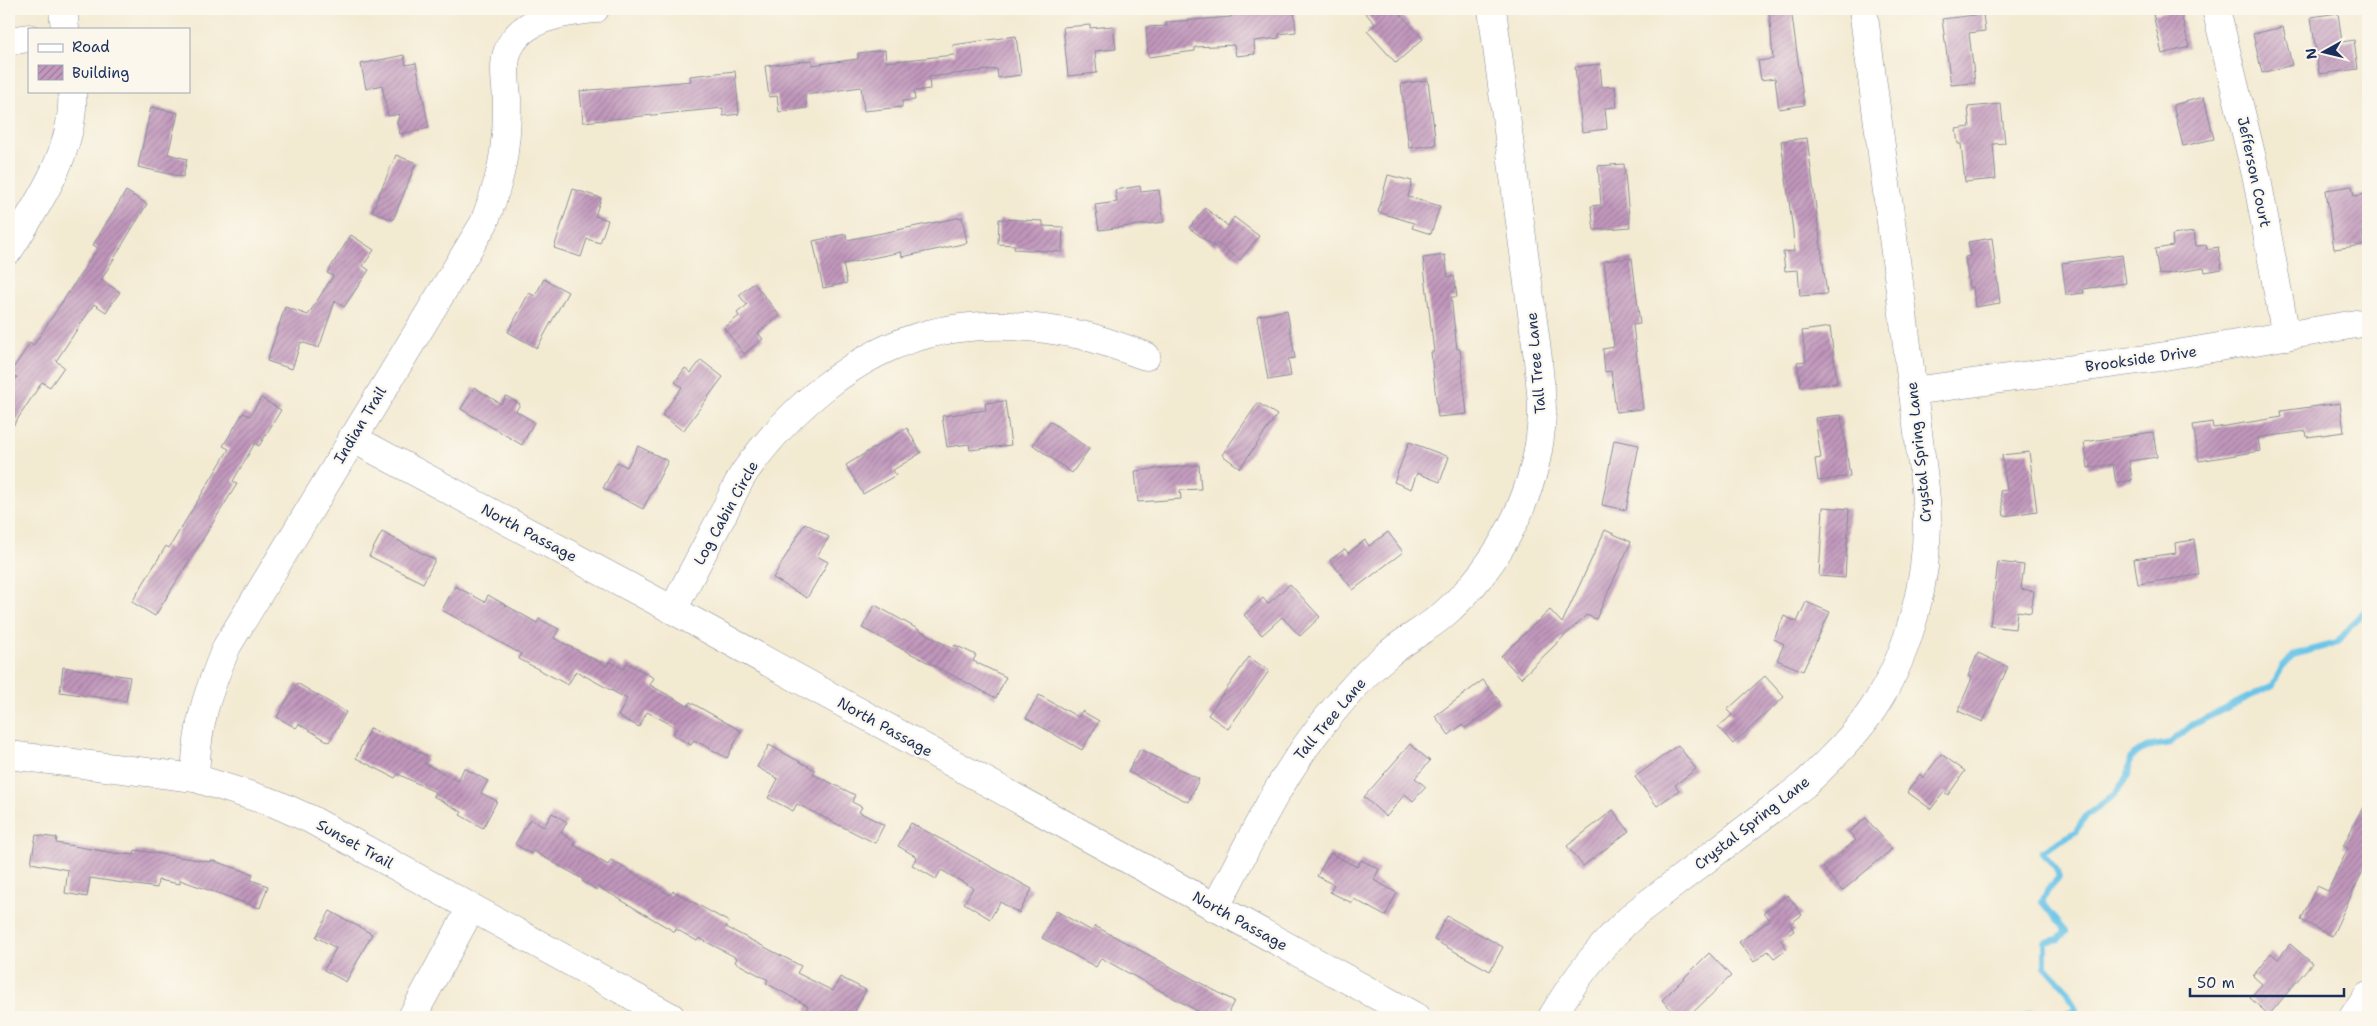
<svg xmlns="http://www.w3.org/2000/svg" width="2377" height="1026" font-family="'Shantell Sans',sans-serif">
<defs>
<pattern id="building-hatch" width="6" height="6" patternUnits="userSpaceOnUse" patternTransform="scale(1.25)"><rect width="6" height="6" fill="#c197bc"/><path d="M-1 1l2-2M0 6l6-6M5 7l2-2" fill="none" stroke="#9c7c9c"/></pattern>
</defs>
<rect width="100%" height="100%" fill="#fbf7ec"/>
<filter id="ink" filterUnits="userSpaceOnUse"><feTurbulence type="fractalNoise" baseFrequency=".02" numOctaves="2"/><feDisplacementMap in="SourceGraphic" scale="10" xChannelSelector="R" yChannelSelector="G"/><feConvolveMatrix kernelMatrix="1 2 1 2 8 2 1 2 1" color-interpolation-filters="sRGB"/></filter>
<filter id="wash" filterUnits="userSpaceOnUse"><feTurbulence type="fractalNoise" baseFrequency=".0096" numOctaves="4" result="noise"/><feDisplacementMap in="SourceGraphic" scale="20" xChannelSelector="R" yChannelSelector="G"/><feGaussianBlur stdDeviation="1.12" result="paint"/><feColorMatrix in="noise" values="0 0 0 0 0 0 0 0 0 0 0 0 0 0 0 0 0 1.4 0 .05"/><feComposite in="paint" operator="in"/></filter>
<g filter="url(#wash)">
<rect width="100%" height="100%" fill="#f3ead2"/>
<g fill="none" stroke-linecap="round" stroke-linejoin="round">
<path stroke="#6bc4e8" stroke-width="6" d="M2024,1017L2030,1013L2060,1016L2076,1010L2067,990L2045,966V942L2059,939L2066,931L2042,902L2047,891L2059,877L2056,868L2042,852L2075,832L2087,815L2115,794L2128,775L2130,758L2146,747L2170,743L2192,725L2273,685L2282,667L2293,655L2337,643L2360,615L2368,609"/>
</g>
<g id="blocks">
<g fill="url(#building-hatch)">
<path d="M1263,9H1294L1296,32L1279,34V38L1254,41L1255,54L1236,56L1234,45L1195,47V51L1148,57L1146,27L1167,26L1166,22L1231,17V12Z"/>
<path d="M1362,9H1396L1423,39L1396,63L1367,31L1375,24Z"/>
<path d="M1769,9H1791L1804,105L1779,109L1775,78L1761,80L1758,61L1773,59Z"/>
<path d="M2180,9L2189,47L2162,54L2153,14Z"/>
<path d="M2338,13L2342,42L2354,40L2358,69L2319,74L2311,17Z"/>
<path d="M1983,14L1985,31L1969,33L1975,83L1951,85L1942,19Z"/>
<path d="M1090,25V28L1113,26L1116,49L1095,51L1097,73L1068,76L1063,27Z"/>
<path d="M2283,27L2292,65L2262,73L2253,34Z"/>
<path d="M1016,36L1021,75L998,78L997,69L929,77L930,89L914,91L915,100L902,101V107L864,111L861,87L805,95L807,108L779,112L777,96L769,97L765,66L812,60V65L858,59V53L885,50L886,62L954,55L953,45Z"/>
<path d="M404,55L406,65L416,63L429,128L400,134L397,122L400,114L388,116L382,85L366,89L361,64Z"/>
<path d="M1600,64L1602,87L1615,86L1617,107L1605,108L1607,129L1582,132L1575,67Z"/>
<path d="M735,71L739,114L723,116V108L583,122L580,91L671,83L691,81L690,76Z"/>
<path d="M1428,80L1436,145L1409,148L1401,84Z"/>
<path d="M2204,97L2214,139L2183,146L2173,105Z"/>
<path d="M2001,104L2005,143L1993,144L1996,179L1965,182L1961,144H1958L1956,129L1970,127L1968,107Z"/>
<path d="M151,107L178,113L168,154L187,159L183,177L138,167Z"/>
<path d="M1807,138L1827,294L1800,296L1798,270L1785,271L1783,252L1794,251L1793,231L1781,141Z"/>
<path d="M396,155L416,163L393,220L372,211Z"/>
<path d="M1624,164L1630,227L1594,230L1591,206L1601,205L1598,166Z"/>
<path d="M1388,175L1412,181L1408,197L1440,206L1431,234L1412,228L1414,223L1378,212Z"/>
<path d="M1140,186L1141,192L1159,190L1164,222L1099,230L1095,205L1117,202L1115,190Z"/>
<path d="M2352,186L2354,196L2368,194V231L2362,232L2364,245L2334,249L2326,190Z"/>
<path d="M573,189L601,198L595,216L608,220L600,243L587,239L581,257L554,248Z"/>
<path d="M126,191L147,204L101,280L120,292L106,312L94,304L56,361L64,367L50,387L42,382L9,432V389L17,377L10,373L30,343L33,346L98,248L93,245Z"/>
<path d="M1205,208L1228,226L1234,217L1259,236L1240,260L1217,243L1215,247L1189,228Z"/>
<path d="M962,217L967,243L902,257L901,252L843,264L847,283L823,288L813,241L846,234L847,240Z"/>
<path d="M999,219L1043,221V226L1063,227L1062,252L1014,249L1015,245L998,244Z"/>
<path d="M2194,232L2196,246L2206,245L2207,249L2218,247L2222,269L2205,272L2204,268L2159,275L2155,249L2173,246L2172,235Z"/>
<path d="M351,235L374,250L363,266L369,270L344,307L335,301L319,348L301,342L292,369L267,361L285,307L308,315L333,276L327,273Z"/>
<path d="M1992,238L2000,303L1975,307L1973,287H1969L1965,257L1970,256L1968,242Z"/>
<path d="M1445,255L1448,277L1454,276L1457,297H1451L1457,349H1460L1467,414L1438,417L1431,352H1434L1423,258Z"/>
<path d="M2122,255L2126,283L2083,289L2084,293L2066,295L2062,263Z"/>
<path d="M1632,258L1640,324L1633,325L1643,409L1616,412L1611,371L1605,372L1603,349L1614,347L1604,261Z"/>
<path d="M544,279L568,292L537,348L508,332L529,293L535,296Z"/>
<path d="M754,283L780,316L758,333L763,339L744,354L724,328L739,316L737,313L747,305L739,295Z"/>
<path d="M1287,310L1295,358L1288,359L1291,376L1268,380L1257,316Z"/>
<path d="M1830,327L1837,383L1801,387L1797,362L1806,361L1802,331Z"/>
<path d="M701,360L723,377L683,431L662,415L682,387L675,382L685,368L691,373Z"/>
<path d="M474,387L501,404L506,396L520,404L516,411L534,422L522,445L461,409Z"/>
<path d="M261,398L281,410L259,446L255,443L233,481L237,484L155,616L132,602L166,546L169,548L229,449L223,446L243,413L250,416Z"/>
<path d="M1005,401L1011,445L970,450L969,444L947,447L942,416L986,410L985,403Z"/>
<path d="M1258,403L1277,415L1240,468L1222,455Z"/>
<path d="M2340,403L2344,432L2307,437L2306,431L2258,438L2260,451L2199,461L2193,425L2212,422L2213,428L2282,417L2281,411Z"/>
<path d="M1841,415L1850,476L1818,481L1815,459L1821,458L1815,418Z"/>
<path d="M1050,421L1089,449L1072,473L1033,445Z"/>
<path d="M907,428L921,453L893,470L896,475L863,494L846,465Z"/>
<path d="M2153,432L2157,457L2129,461L2132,480L2116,483L2113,464L2088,468L2084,442Z"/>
<path d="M1614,440L1639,445L1626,510L1602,505Z"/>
<path d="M1409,442L1449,457L1440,482L1417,473L1411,489L1394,482Z"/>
<path d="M638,446L668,461L643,509L603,488L617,462L627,467Z"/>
<path d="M2029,452L2037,511L2004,516L2000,491L2007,490L2002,455Z"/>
<path d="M1199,465L1201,489L1180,490L1181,499L1138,502L1135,471Z"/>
<path d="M1823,507L1849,509L1845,578L1819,576Z"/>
<path d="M805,523L829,537L817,556L828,562L807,598L773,578Z"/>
<path d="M1605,530L1631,542L1596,619L1586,615L1521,678L1501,656L1550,610L1562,623Z"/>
<path d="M382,532L435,560L423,583L369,556Z"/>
<path d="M1388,532L1403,552L1353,590L1330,560L1345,549L1348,553L1365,540L1369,546Z"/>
<path d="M2194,540L2199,575L2138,584L2134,559L2176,553L2175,543Z"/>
<path d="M1998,562L2024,565L2021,589L2034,591L2031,613L2017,611L2015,629L1990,626Z"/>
<path d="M1290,584L1320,617L1300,636L1282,617L1262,635L1244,615L1263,598L1268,604Z"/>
<path d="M455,586L485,602L488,595L537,623L539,619L559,629L554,638L607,666L609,661L624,669L627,663L654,678L650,685L688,706L690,702L741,731L727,758L694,740L691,745L673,735L676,727L647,712L639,727L618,716L627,699L576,671L568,685L519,659L521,654L442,610Z"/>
<path d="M1806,602L1830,612L1803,671L1777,660L1784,644L1774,639L1784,616L1797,622Z"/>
<path d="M875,605L953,649L955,645L976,655L973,661L1006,677L996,698L862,628Z"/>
<path d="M1978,653L2008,667L1983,722L1958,711L1972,678L1968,676Z"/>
<path d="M1249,657L1269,671L1228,729L1208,715Z"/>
<path d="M63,667L130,677L126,701L60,692Z"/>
<path d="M1765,676L1784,697L1733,744L1718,727L1732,715L1727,710Z"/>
<path d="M1483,680L1500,702L1465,728L1462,725L1449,735L1435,716Z"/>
<path d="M297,683L346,712L329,742L299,724L296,728L277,717Z"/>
<path d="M1039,695L1078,717L1082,711L1099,721L1082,750L1026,718Z"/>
<path d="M370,728L427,756L424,763L458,781L464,768L488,781L481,793L497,801L483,828L460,815L462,812L433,796L435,792L398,774L395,778L356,758Z"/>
<path d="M1410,744L1430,761L1415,778L1426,787L1413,801L1405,794L1386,817L1364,797Z"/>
<path d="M769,745L815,770L813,774L855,795L852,802L862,807L859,812L884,825L875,843L797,804L793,811L768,798L778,779L757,767Z"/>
<path d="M1678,745L1696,769L1675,785L1679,790L1657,806L1635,777Z"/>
<path d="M1140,749L1199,779L1188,802L1128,772Z"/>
<path d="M1941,754L1965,771L1948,795L1944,792L1931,809L1907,792L1920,774L1923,778Z"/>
<path d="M2368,797V860L2332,936L2301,920L2317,886L2328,891L2348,848L2343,846Z"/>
<path d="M1613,810L1629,831L1583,866L1567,846Z"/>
<path d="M552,813L567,822L561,833L575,842L574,845L608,865L611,860L670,895L673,891L729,922L726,927L801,966L797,973L833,991L840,977L866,990L852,1017H820L806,1010L808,1006L766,983L768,980L735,962L737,958L699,938L697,941L676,929L675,932L599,887L597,890L582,881L583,879L533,851L531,854L515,844L530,819L544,827Z"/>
<path d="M1866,818L1892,849L1842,891L1823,868L1856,840L1849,832Z"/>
<path d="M911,823L1032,889L1019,913L1000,902L990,919L964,903L973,888L941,870L936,879L912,865L917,857L898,846Z"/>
<path d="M36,835L57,838L56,843L114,853L134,855L135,850L211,862V860L253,874L251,880L268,886L260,908L180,880V884L158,880L157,888L90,878L87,897L65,893L68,870L31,863Z"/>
<path d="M1330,853L1357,867L1361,860L1379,869L1374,880L1397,893L1385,916L1354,899L1352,903L1330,892L1334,885L1317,876Z"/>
<path d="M1788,895L1802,915L1790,924L1794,931L1781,940L1787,949L1774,958L1768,951L1754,962L1739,942L1770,920L1764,912Z"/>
<path d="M330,911L372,934L346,982L324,970L336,948L316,937Z"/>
<path d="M1056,911L1092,931L1095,926L1234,1001L1226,1017H1199L1201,1013L1101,958L1096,967L1042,938Z"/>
<path d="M1447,916L1503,947L1490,971L1434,940Z"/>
<path d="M2290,944L2312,963L2269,1015L2250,998L2262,984L2253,976L2271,953L2278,959Z"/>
<path d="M1709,953L1731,976L1688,1017H1678L1662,1000Z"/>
</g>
</g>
</g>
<g filter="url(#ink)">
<use href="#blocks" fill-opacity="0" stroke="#878c98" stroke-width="1"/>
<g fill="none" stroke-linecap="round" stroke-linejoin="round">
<g stroke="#878c98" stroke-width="29">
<g id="minor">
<path d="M63,9L65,29"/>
<path d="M2216,9L2257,179L2286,336"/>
<path d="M9,41L29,38"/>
<path d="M9,250C39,203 76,148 72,91"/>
<path d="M1913,391L2153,358L2368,322"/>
<path d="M352,438L673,610L1416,1017"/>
<path d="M673,610C688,580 704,550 720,520C728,505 735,487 744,473C787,412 853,353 928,334C977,321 1032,325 1081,335C1103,340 1125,349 1146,356"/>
<path d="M9,755L195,778L274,803L310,819L671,1017"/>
<path d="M195,778C197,723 206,696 227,646L484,223C494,196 503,170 505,142C507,128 507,113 507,99C506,85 503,67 507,53C519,18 563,12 595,9"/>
<path d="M1215,908C1250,842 1281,773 1329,716C1346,695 1365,673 1386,656C1404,640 1426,630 1444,614C1501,564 1540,488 1542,412C1542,394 1539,376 1538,359L1492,9"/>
<path d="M412,1017L471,908"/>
<path d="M1552,1017C1575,978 1603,942 1637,912L1805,784C1831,759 1859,732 1878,701C1910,649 1927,582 1927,521C1927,497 1923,472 1920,448C1914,403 1909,358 1903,314C1890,212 1876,110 1863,9"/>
<path d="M2353,1017L2368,996"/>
</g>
</g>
<use href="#minor" stroke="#fff" stroke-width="28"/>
</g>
</g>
<g text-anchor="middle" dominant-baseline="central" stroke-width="4.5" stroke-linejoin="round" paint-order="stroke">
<g font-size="15" fill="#1b2f5e" stroke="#fbf7ec">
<text transform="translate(2254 172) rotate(78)">Jefferson Court</text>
<text transform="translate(2141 359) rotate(-8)">Brookside Drive</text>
<text transform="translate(1536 363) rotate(-95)">Tall Tree Lane</text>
<text transform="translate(360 425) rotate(-59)">Indian Trail</text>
<text transform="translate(1919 452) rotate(-96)">Crystal Spring Lane</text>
<text transform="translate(726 513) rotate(-61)">Log Cabin Circle</text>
<text transform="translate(529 533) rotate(28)">North Passage</text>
<text transform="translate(1330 719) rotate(-50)">Tall Tree Lane</text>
<text transform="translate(885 727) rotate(29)">North Passage</text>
<text transform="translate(1752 823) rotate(-38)">Crystal Spring Lane</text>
<text transform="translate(355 844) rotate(29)">Sunset Trail</text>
<text transform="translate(1240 921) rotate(29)">North Passage</text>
</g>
</g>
<rect width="2377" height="1026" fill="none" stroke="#fbf7ec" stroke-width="30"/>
<rect x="28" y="28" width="162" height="65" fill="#fbf7ec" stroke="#a1a7b3"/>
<rect x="38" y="44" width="25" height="8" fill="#ffffff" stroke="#a1a7b3"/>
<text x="72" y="52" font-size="15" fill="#1b2f5e">Road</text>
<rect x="38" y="65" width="25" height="15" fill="url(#building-hatch)" stroke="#a1a7b3"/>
<text x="72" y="78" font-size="15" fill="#1b2f5e">Building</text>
<g transform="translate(2324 52) rotate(262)" stroke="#fbf7ec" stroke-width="4" paint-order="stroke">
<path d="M0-4L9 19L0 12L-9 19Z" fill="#1b2f5e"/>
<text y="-8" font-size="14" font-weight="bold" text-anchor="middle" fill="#1b2f5e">N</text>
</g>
<path d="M2190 988v8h154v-8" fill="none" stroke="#1b2f5e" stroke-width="2.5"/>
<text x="2197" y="988" font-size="15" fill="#1b2f5e" stroke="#fbf7ec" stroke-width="4" paint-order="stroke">50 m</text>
</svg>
